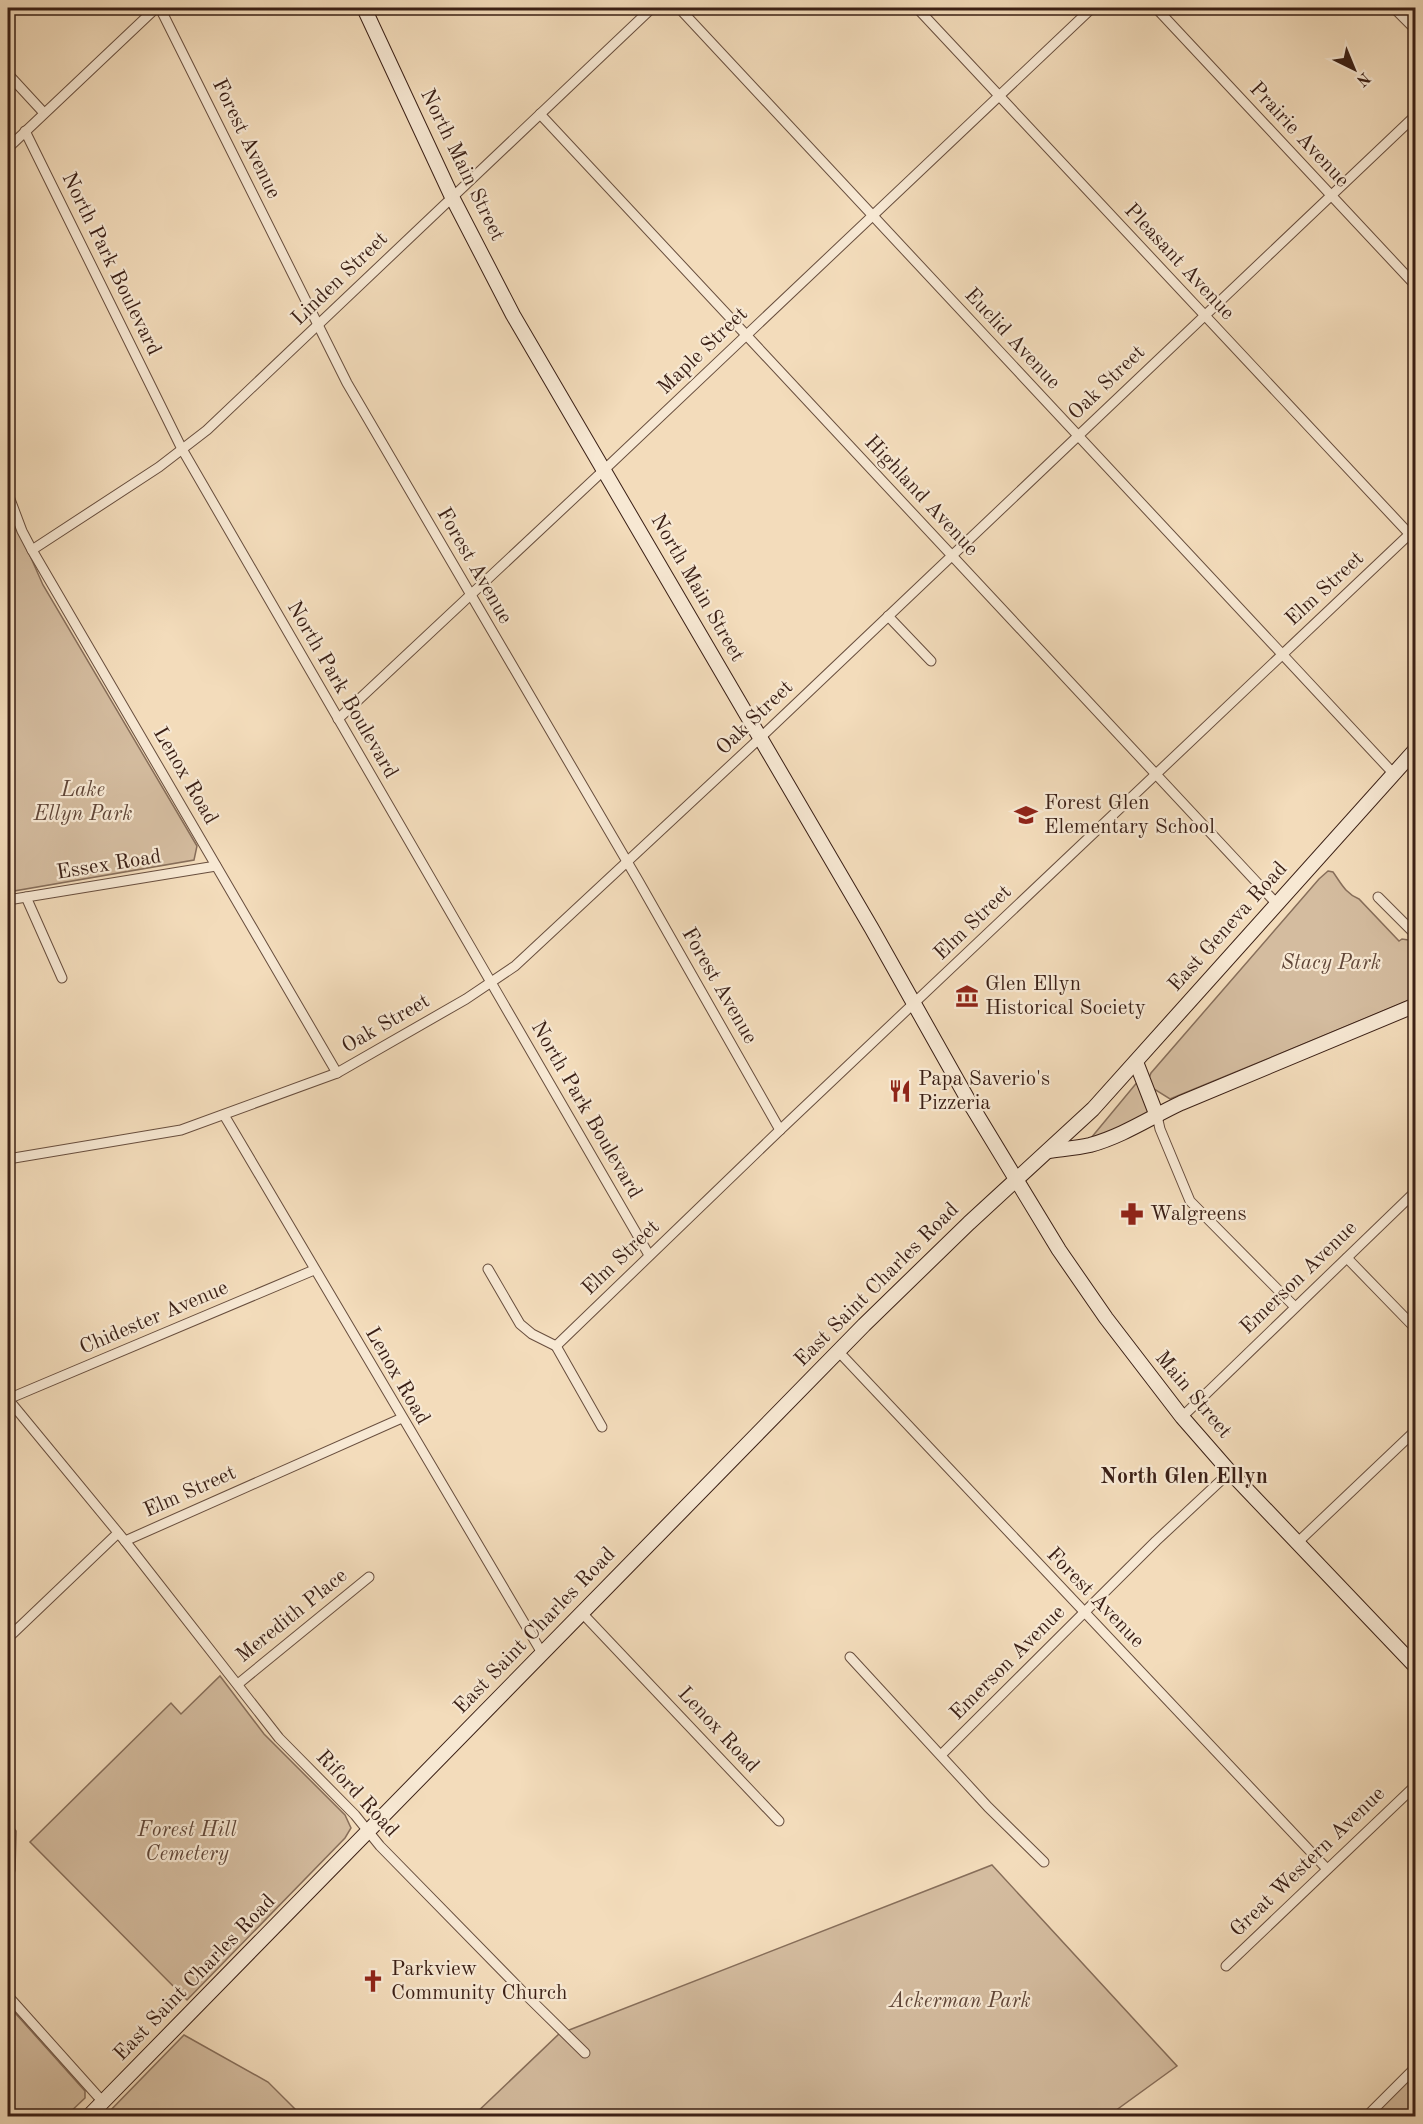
<svg xmlns="http://www.w3.org/2000/svg" width="1423" height="2124" font-family="'Old Standard TT',serif">
<rect width="100%" height="100%" fill="#f3dcbb"/>
<filter id="stains"><feTurbulence type="fractalNoise" baseFrequency=".00333" numOctaves="4"/><feColorMatrix values="0 0 0 0 .2 0 0 0 0 .09 0 0 0 0 .02 0 0 0 .5 -.17"/></filter>
<radialGradient id="worn" r=".72"><stop offset=".6" stop-color="#630" stop-opacity="0"/><stop offset="1" stop-color="#630" stop-opacity=".3"/></radialGradient>
<g fill="#d4bc9f" stroke="#876e5a" stroke-width="1.5">
<path d="M8,506L43,585L197,846L194,860L8,892Z"/>
<path d="M1328,871L1333,872C1341,883 1345,893 1359,899L1399,941L1402,939L1415,941V998L1170,1099L1154,1089L1149,1078L1151,1073L1319,879Z"/>
<path d="M1139,1080L1150,1114L1092,1139L1091,1138Z"/>
<path d="M220,1676L264,1734L345,1815L351,1828L345,1838L187,2000L30,1842L171,1703L181,1714Z"/>
<path d="M8,1820L16,1831L15,1870L8,1898Z"/>
<path d="M992,1865L1177,2066L1108,2116H473L559,2034Z"/>
<path d="M8,2005L85,2091V2098L66,2116H8Z"/>
<path d="M184,2035L268,2082L302,2116H105Z"/>
<path d="M1415,2072V2116H1372Z"/>
</g>
<g fill="none" stroke-linecap="round" stroke-linejoin="round">
<g stroke="#684e3e" stroke-width="11">
<g id="street">
<path d="M160,8L347,383L639,882L780,1130"/>
<path d="M679,8L1393,773"/>
<path d="M917,8L1416,541"/>
<path d="M1156,8L1416,286"/>
<path d="M1394,8L1416,30"/>
<path d="M8,74L44,113"/>
<path d="M540,114L1276,903"/>
<path d="M25,131L182,449L649,1255"/>
<path d="M8,148L156,8"/>
<path d="M8,494L22,531L32,550L337,1073"/>
<path d="M32,550L159,467L207,430L652,8"/>
<path d="M888,616L931,661"/>
<path d="M338,719L604,470L1092,8"/>
<path d="M26,897L62,978"/>
<path d="M1378,897L1416,935"/>
<path d="M8,900L216,866"/>
<path d="M224,1115L542,1653"/>
<path d="M1157,1116L1160,1129L1190,1201L1295,1307"/>
<path d="M8,1159L181,1130L337,1073L466,999L515,966L760,738L1416,115"/>
<path d="M1347,1258L1416,1329"/>
<path d="M488,1269L520,1324L532,1334L556,1346"/>
<path d="M556,1346L780,1130L1416,528"/>
<path d="M556,1346L602,1427"/>
<path d="M838,1351L1327,1869"/>
<path d="M8,1399L125,1541L279,1738L355,1815L380,1846L526,1995L585,2053"/>
<path d="M8,1399L314,1270"/>
<path d="M1182,1417L1416,1191"/>
<path d="M125,1541L402,1418"/>
<path d="M1297,1543L1416,1430"/>
<path d="M582,1613L779,1821"/>
<path d="M8,1638L118,1533"/>
<path d="M850,1657L988,1807L1044,1862"/>
<path d="M238,1684L369,1577"/>
<path d="M941,1755L1156,1541L1230,1472"/>
<path d="M1226,1966L1416,1785"/>
<path d="M8,1996L103,2102"/>
<path d="M1367,2116L1416,2067"/>
</g>
</g>
<g stroke="#3a1f15" stroke-width="16">
<g id="secondary">
<path d="M364,8L452,197L513,315L872,929L971,1105L1059,1250L1106,1318L1182,1417L1230,1472L1416,1667"/>
<path d="M1136,1062L1157,1116"/>
<path d="M1048,1151C1062,1149 1077,1148 1090,1145C1123,1136 1151,1117 1181,1103L1416,1005"/>
<path d="M89,2116L864,1325L969,1223L1093,1109L1416,749"/>
</g>
</g>
<use href="#street" stroke="#f7e8d3" stroke-width="9"/>
<use href="#secondary" stroke="#f7e8d3" stroke-width="14"/>
</g>
<defs>
<g id="school-bare" transform="scale(1.8)"><path d="M0-5L7-2L0 1L-7-2ZM-4 1L0 2.5L4 1V4Q0 6-4 4Z" fill="#8f2418" stroke="#f7e8d3" stroke-width="2.5" paint-order="stroke"/></g>
<g id="museum-bare" transform="scale(1.8)"><path d="M0-6L6-3V-2H-6V-3ZM-5-1h2V3h-2ZM-1-1h2V3h-2ZM3-1h2V3H3ZM-6 4H6V6H-6Z" fill="#8f2418" stroke="#f7e8d3" stroke-width="2.5" paint-order="stroke"/></g>
<g id="restaurant-bare" transform="scale(1.8)"><path d="M-5-6h1v4h1v-4h1v4h1v-4h1v5L-1.5 .5V6h-2V.5L-5-1ZM5-6V6H3V1.5H1.5Q1.5-4 5-6Z" fill="#8f2418" stroke="#f7e8d3" stroke-width="2.5" paint-order="stroke"/></g>
<g id="pharmacy-bare" transform="scale(1.8)"><path d="M-2-6h4v4h4v4h-4v4h-4v-4h-4v-4h4Z" fill="#8f2418" stroke="#f7e8d3" stroke-width="2.5" paint-order="stroke"/></g>
<g id="church-bare" transform="scale(1.8)"><path d="M-1.2-6h2.4v3.5h3.3v2.4h-3.3V6h-2.4V-.1h-3.3v-2.4h3.3Z" fill="#8f2418" stroke="#f7e8d3" stroke-width="2.5" paint-order="stroke"/></g>
</defs>
<g fill-rule="evenodd">
<use href="#school-bare" x="1026" y="815"/>
<use href="#museum-bare" x="967" y="996"/>
<use href="#restaurant-bare" x="900" y="1091"/>
<use href="#pharmacy-bare" x="1132" y="1214"/>
<use href="#church-bare" x="373" y="1981"/>
</g>
<g text-anchor="middle" dominant-baseline="central" stroke-width="4.5" stroke-linejoin="round" paint-order="stroke">
<g font-size="21" fill="#3a1f15" stroke="#f7e8d3">
<text transform="translate(1299 135) rotate(47)">Prairie Avenue</text>
<text transform="translate(246 139) rotate(64)">Forest Avenue</text>
<text transform="translate(462 165) rotate(64)">North Main Street</text>
<text transform="translate(1179 262) rotate(47)">Pleasant Avenue</text>
<text transform="translate(111 264) rotate(64)">North Park Boulevard</text>
<text transform="translate(340 279) rotate(-44)">Linden Street</text>
<text transform="translate(1012 339) rotate(47)">Euclid Avenue</text>
<text transform="translate(703 351) rotate(-44)">Maple Street</text>
<text transform="translate(1107 383) rotate(-44)">Oak Street</text>
<text transform="translate(921 496) rotate(47)">Highland Avenue</text>
<text transform="translate(474 566) rotate(60)">Forest Avenue</text>
<text transform="translate(697 588) rotate(60)">North Main Street</text>
<text transform="translate(1325 589) rotate(-43)">Elm Street</text>
<text transform="translate(342 690) rotate(60)">North Park Boulevard</text>
<text transform="translate(755 718) rotate(-44)">Oak Street</text>
<text transform="translate(185 776) rotate(60)">Lenox Road</text>
<text transform="translate(109 865) rotate(-9)">Essex Road</text>
<text transform="translate(973 923) rotate(-44)">Elm Street</text>
<text transform="translate(1228 927) rotate(-48)">East Geneva Road</text>
<text transform="translate(719 986) rotate(60)">Forest Avenue</text>
<text transform="translate(386 1024) rotate(-30)">Oak Street</text>
<text transform="translate(586 1110) rotate(60)">North Park Boulevard</text>
<text transform="translate(621 1258) rotate(-44)">Elm Street</text>
<text transform="translate(1299 1278) rotate(-44)">Emerson Avenue</text>
<text transform="translate(877 1285) rotate(-45)">East Saint Charles Road</text>
<text transform="translate(154 1318) rotate(-23)">Chidester Avenue</text>
<text transform="translate(397 1376) rotate(60)">Lenox Road</text>
<text transform="translate(1193 1395) rotate(50)">Main Street</text>
<text transform="translate(190 1492) rotate(-24)">Elm Street</text>
<text transform="translate(1095 1598) rotate(46)">Forest Avenue</text>
<text transform="translate(292 1616) rotate(-39)">Meredith Place</text>
<text transform="translate(535 1631) rotate(-46)">East Saint Charles Road</text>
<text transform="translate(1008 1663) rotate(-45)">Emerson Avenue</text>
<text transform="translate(718 1730) rotate(47)">Lenox Road</text>
<text transform="translate(357 1794) rotate(47)">Riford Road</text>
<text transform="translate(1308 1862) rotate(-44)">Great Western Avenue</text>
<text transform="translate(195 1978) rotate(-46)">East Saint Charles Road</text>
</g>
<g font-size="21" font-style="italic" fill="#604638" stroke="#f7e8d3">
<text x="83" y="790">Lake<tspan x="83" dy="24">Ellyn Park</tspan></text>
<text x="1331" y="963">Stacy Park</text>
<text x="187" y="1830">Forest Hill<tspan x="187" dy="24">Cemetery</tspan></text>
<text x="960" y="2001">Ackerman Park</text>
</g>
<g font-size="21" fill="#3a1f15" stroke="#f7e8d3" text-anchor="start">
<text x="1044" y="803">Forest Glen<tspan x="1044" dy="24">Elementary School</tspan></text>
<text x="985" y="984">Glen Ellyn<tspan x="985" dy="24">Historical Society</tspan></text>
<text x="918" y="1079">Papa Saverio's<tspan x="918" dy="24">Pizzeria</tspan></text>
<text x="1150" y="1214">Walgreens</text>
<text x="391" y="1969">Parkview<tspan x="391" dy="24">Community Church</tspan></text>
</g>
<g font-size="22" font-weight="bold" fill="#3a1f15" stroke="#f7e8d3">
<text x="1184" y="1477">North Glen Ellyn</text>
</g>
</g>
<rect width="1423" height="2124" fill="none" stroke="#f3dcbb" stroke-width="30"/>
<rect x="9" y="9" width="1405" height="2106" fill="none" stroke="#3a1f15" stroke-width="3"/>
<rect x="15" y="15" width="1393" height="2094" fill="none" stroke="#3a1f15" stroke-width="1.5"/>
<g transform="translate(1354 69) rotate(137)" stroke="#f7e8d3" stroke-width="4.5" paint-order="stroke">
<path d="M0-4.5L10 22L0 15L-10 22Z" fill="#3a1f15"/>
<text y="-9" font-size="16" font-weight="bold" text-anchor="middle" fill="#3a1f15">N</text>
</g>
<rect width="100%" height="100%" filter="url(#stains)"/>
<rect width="100%" height="100%" fill="url(#worn)"/>
</svg>
